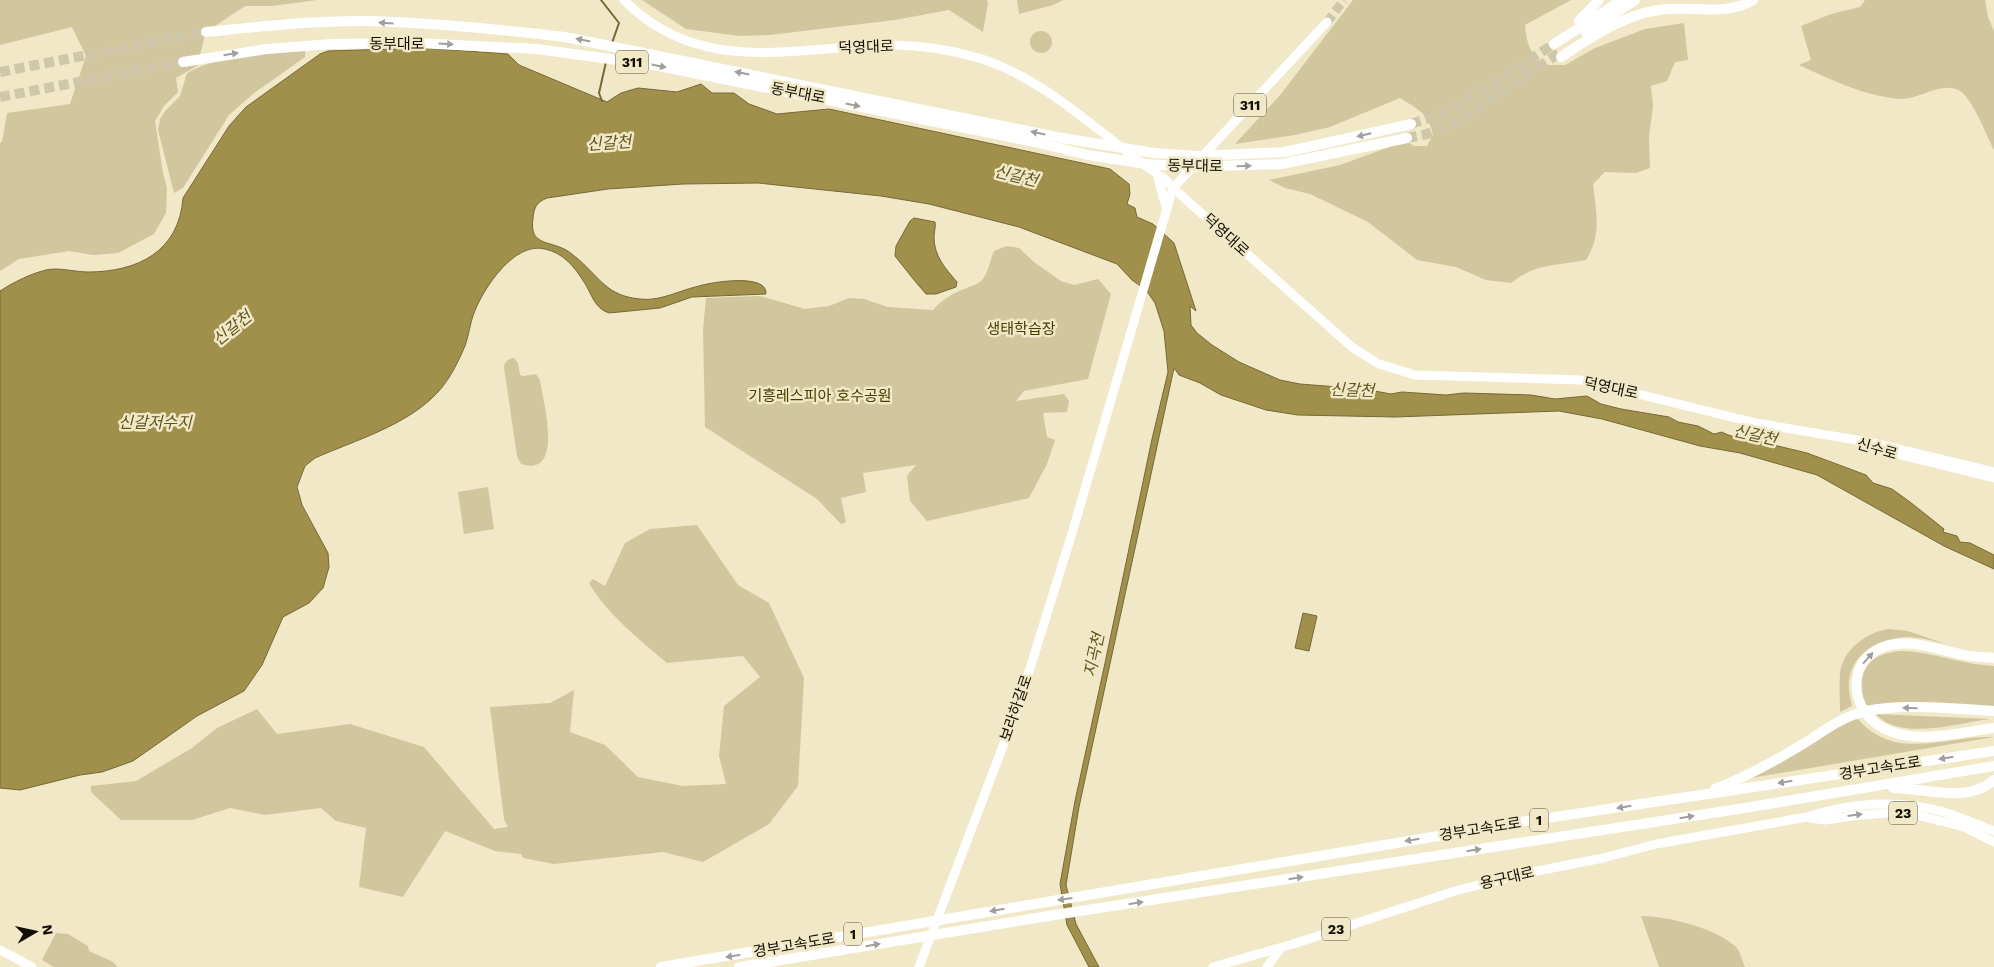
<svg xmlns="http://www.w3.org/2000/svg" width="1994" height="967" font-family="'Work Sans','Noto Sans KR',sans-serif">
<rect width="100%" height="100%" fill="#f0e8c7"/>
<g fill="#d1c69e">
<path d="M0,0H317L272,6H245L206,32L197,66L176,78L178,92L164,106L155,121L163,173L167,188L166,213L154,234L118,253L93,255L69,251L38,256L19,259L0,271V143L2,142L7,113L70,104L86,56L72,27L0,45Z"/>
<path d="M642,0H987L988,3L983,32L949,10L895,20L770,35L740,36L686,29Z"/>
<path d="M1017,0H1063L1053,5L1019,14Z"/>
<path d="M1353,0H1571L1525,25C1526,42 1530,53 1543,65H1565L1595,48L1645,29L1684,23L1688,60L1675,62L1667,81L1651,86L1653,107L1649,136L1650,168L1636,173L1605,172L1593,184C1596,212 1602,235 1586,260C1556,266 1536,263 1511,283L1486,280L1456,267L1417,260L1368,222L1310,194L1285,188L1269,180L1340,165L1406,141L1414,146H1427L1433,135C1429,114 1418,109 1400,98L1330,127L1295,135L1235,144L1281,94Z"/>
<path d="M1865,0H1985L1988,17L1994,31V150C1986,135 1973,99 1960,91C1942,80 1919,100 1900,99C1864,96 1832,80 1799,65L1811,60L1801,26L1831,14L1860,7Z"/>
<circle cx="1041" cy="42" r="11"/>
<path d="M305,51V57L253,94L229,115L183,188L174,193L158,130L160,119L166,110L180,96L187,73C222,54 265,54 305,51Z"/>
<path d="M1007,246L1019,248L1034,262L1061,281L1074,285L1098,279L1111,294L1088,379L1024,391L1016,401L1064,394L1069,401L1067,412L1043,413L1047,437L1055,440L1047,464L1029,498L927,521L910,501L907,476L916,465L863,473L866,492L841,498L846,522L841,524L817,499L705,427L703,330L706,298L760,296L805,309L829,306L849,298L864,299L888,307L933,310C941,300 955,292 967,288C972,285 977,285 981,281C988,275 990,260 994,251Z"/>
<path d="M514,358L518,363L520,375L524,376L536,374L540,380C543,401 565,478 521,464L517,456L504,367C505,361 508,359 514,358Z"/>
<path d="M488,487L494,529L464,534L458,492Z"/>
<path d="M697,525L738,585L769,603L804,678L798,786L769,824L703,862L663,852L554,864L523,858L521,854L495,851L445,831L403,897L359,887L366,828L336,821L321,808L265,815L230,808L192,820H121L91,792V786L136,781L192,748L217,728L257,709L277,734L350,724L424,747L494,829L508,827L504,819L490,707L550,703L574,690L570,732L605,745L638,777L683,786L726,784L719,756L724,706L760,677L743,656L667,663C641,641 605,612 589,583L593,579L605,586L625,543L650,529Z"/>
<path d="M1889,629L1908,631L1946,644C1934,641 1920,637 1907,637C1883,638 1857,649 1850,675C1847,685 1850,697 1852,706L1840,712C1840,699 1839,686 1840,673C1843,649 1867,632 1889,629Z"/>
<path d="M1900,651C1932,651 1962,665 1994,666V706C1950,703 1907,699 1864,706C1855,674 1866,654 1900,651Z"/>
<path d="M1875,714L1990,719C1960,723 1925,734 1895,726C1888,724 1881,719 1875,714Z"/>
<path d="M1857,718C1895,763 1946,735 1994,737L1751,778L1831,730Z"/>
<path d="M1641,916C1667,916 1715,928 1735,946C1740,950 1742,961 1745,967H1659Z"/>
<path d="M56,933L68,934L88,946L89,951L113,962L118,967H54L42,960Z"/>
</g>
<g fill="#a1904b" stroke="#766936">
<path d="M424,48L508,54L519,65L607,102L621,93L638,88L677,92L701,84L712,93H734L749,104L777,114L829,109L1110,169L1129,184L1130,194L1127,204L1135,208L1137,217L1153,224L1174,243L1196,311L1190,306L1191,325L1197,333L1212,345L1239,362L1280,380L1300,384L1364,389L1391,394L1402,392L1446,395L1464,393L1531,395L1555,399L1587,396L1601,404L1621,409L1669,417L1678,422L1698,426L1714,434L1722,432C1730,437 1738,436 1744,442H1761L1807,453L1866,475L1873,483L1892,489L1910,502L1944,529L1943,532L1957,536L1960,542L1970,543L1994,555V569L1944,546L1817,475L1740,453L1700,446L1602,419L1559,411L1395,417L1298,415L1266,410L1221,395L1200,383L1179,375L1174,368L1079,807L1066,885L1076,924L1099,967H1089L1067,925L1060,884L1075,801L1105,663L1152,439L1168,372L1164,331L1155,303L1146,290L1132,280L1117,264L1019,227L929,204L881,196L758,183L683,184L608,189L547,198C537,202 534,207 533,218C529,246 548,240 566,250C570,252 574,256 578,259C600,278 607,296 640,299C648,300 655,299 663,297C675,294 686,289 699,286C712,282 768,273 766,294L692,297L660,308L609,313C594,308 592,294 584,282C574,266 563,253 545,249C514,241 483,289 474,313C470,323 469,335 465,346C458,362 450,379 438,392C408,425 356,440 315,458L305,466L297,487L302,505L328,553L329,567L323,588L309,603L283,617L262,665L244,691L197,716L133,761L102,772L80,775L20,790L0,788V291C14,282 30,274 46,270C59,267 74,272 88,272C137,272 179,252 183,198L229,126L246,107L320,54L328,51Z"/>
<path d="M914,218L935,222C936,227 934,232 934,237C934,256 945,268 957,282L956,287L936,294H926L914,280L895,256L896,246L910,221Z"/>
<path d="M1303,613L1317,616L1309,651L1295,648Z"/>
</g>
<g fill="none" stroke-linecap="round" stroke-linejoin="round">
<g stroke="#766936" stroke-width="2">
<path d="M601,0L619,23L612,43"/>
<path d="M602,101L599,93L606,62"/>
</g>
<path stroke="#cfc7aa" stroke-width="9" stroke-dasharray="9 4.5" stroke-linecap="butt" d="M1327,22L1344,0"/>
<g stroke="#cfc7aa" stroke-width="10" stroke-dasharray="10 5" stroke-linecap="butt">
<path d="M0,72L206,32"/>
<path d="M0,97L183,62"/>
<path d="M1411,124L1450,111L1554,44"/>
<path d="M1407,138L1427,134L1454,124L1502,93L1559,53"/>
</g>
<g stroke="#fff" stroke-width="9">
<path d="M624,0C700,77 793,47 889,45C919,45 953,50 982,59C1052,82 1105,140 1165,179L1173,188L1073,530L1019,704L919,967"/>
<path d="M1157,174L1166,207"/>
<path d="M0,950L32,967"/>
</g>
<g stroke="#fff" stroke-width="9">
<path d="M1327,22L1173,188L1353,348L1379,364L1415,375L1581,380L1756,423L1874,443L1994,472"/>
<path d="M1864,446L1994,478"/>
<path d="M1810,818L1825,820L1852,816L1898,812L1920,816L1964,827L1994,842"/>
<path d="M1213,967L1293,944L1455,891L1527,873L1603,858L1656,844L1807,817C1849,803 1897,799 1940,811C1958,816 1976,824 1994,831"/>
<path d="M1267,967L1280,949"/>
</g>
<g stroke="#fff" stroke-width="10">
<path d="M1579,21L1599,0"/>
<path d="M206,32C257,27 309,21 361,21C429,22 497,29 565,37L1062,138L1154,153L1198,156L1285,152L1411,124"/>
<path d="M1586,33L1635,0"/>
<path d="M1554,44L1622,0"/>
<path d="M1561,57C1591,37 1622,16 1658,10C1689,5 1726,17 1753,0"/>
<path d="M183,62L267,49L331,44L417,43L537,49L654,65L1034,142L1088,155L1147,164L1189,167L1282,164L1407,138"/>
<path d="M1994,658C1983,657 1971,657 1960,654C1939,650 1917,641 1896,644C1844,650 1844,715 1892,732C1923,743 1962,732 1994,728"/>
<path d="M1893,788C1926,788 1967,804 1994,780"/>
<path d="M1715,789C1746,777 1775,761 1803,744C1820,734 1835,721 1853,715C1892,701 1952,709 1994,711"/>
<path d="M661,967L1521,822L1994,751"/>
<path d="M739,967L1048,916L1751,807L1994,766"/>
</g>
</g>
<defs><path id="oneway-solid" d="M-6-.8H1V-3.2L6.5 0L1 3.2V.8H-6Z" transform="scale(1.25)"/></defs>
<g fill="#a09f9b">
<use href="#oneway-solid" transform="translate(386 23) rotate(-177)"/>
<use href="#oneway-solid" transform="translate(583 40) rotate(-169)"/>
<use href="#oneway-solid" transform="translate(446 44) rotate(3)"/>
<use href="#oneway-solid" transform="translate(231 54) rotate(-9)"/>
<use href="#oneway-solid" transform="translate(659 66) rotate(11)"/>
<use href="#oneway-solid" transform="translate(742 73) rotate(-169)"/>
<use href="#oneway-solid" transform="translate(853 105) rotate(12)"/>
<use href="#oneway-solid" transform="translate(1038 133) rotate(-168)"/>
<use href="#oneway-solid" transform="translate(1364 135) rotate(167)"/>
<use href="#oneway-solid" transform="translate(1244 166) rotate(-2)"/>
<use href="#oneway-solid" transform="translate(1868 658) rotate(-48)"/>
<use href="#oneway-solid" transform="translate(1910 708) rotate(-179)"/>
<use href="#oneway-solid" transform="translate(1946 758) rotate(171)"/>
<use href="#oneway-solid" transform="translate(1785 782) rotate(171)"/>
<use href="#oneway-solid" transform="translate(1624 807) rotate(171)"/>
<use href="#oneway-solid" transform="translate(1855 815) rotate(-7)"/>
<use href="#oneway-solid" transform="translate(1687 817) rotate(-9)"/>
<use href="#oneway-solid" transform="translate(1412 840) rotate(171)"/>
<use href="#oneway-solid" transform="translate(1474 850) rotate(-9)"/>
<use href="#oneway-solid" transform="translate(1296 878) rotate(-9)"/>
<use href="#oneway-solid" transform="translate(1065 899) rotate(172)"/>
<use href="#oneway-solid" transform="translate(1136 903) rotate(-9)"/>
<use href="#oneway-solid" transform="translate(997 910) rotate(170)"/>
<use href="#oneway-solid" transform="translate(873 945) rotate(-9)"/>
<use href="#oneway-solid" transform="translate(733 956) rotate(171)"/>
</g>
<g text-anchor="middle" dominant-baseline="central" stroke-width="5" stroke-linejoin="round" paint-order="stroke">
<g fill="#f0e8c7" stroke="#55503e" stroke-width="1">
<rect x="616" y="50.5" width="32" height="23" rx="4"/>
<rect x="1234" y="93.5" width="32" height="23" rx="4"/>
<rect x="1889" y="801.5" width="28" height="23" rx="4"/>
<rect x="1530" y="808.5" width="18" height="23" rx="4"/>
<rect x="1322" y="917.5" width="28" height="23" rx="4"/>
<rect x="844" y="922.5" width="18" height="23" rx="4"/>
</g>
<g font-size="14" font-weight="bold" fill="#120f04">
<text x="632" y="62">311</text>
<text x="1250" y="105">311</text>
<text x="1903" y="813">23</text>
<text x="1539" y="820">1</text>
<text x="1336" y="929">23</text>
<text x="853" y="934">1</text>
</g>
<g font-size="15" fill="#120f04" stroke="#f0e8c7">
<text x="397" y="44">동부대로</text>
<text transform="translate(866 47) rotate(-2)">덕영대로</text>
<text transform="translate(798 93) rotate(11)">동부대로</text>
<text transform="translate(1195 166) rotate(1)">동부대로</text>
<text transform="translate(1226 235) rotate(42)">덕영대로</text>
<text transform="translate(1611 388) rotate(12)">덕영대로</text>
<text transform="translate(1877 449) rotate(16)">신수로</text>
<text transform="translate(1016 708) rotate(-71)">보라하갈로</text>
<text transform="translate(1880 768) rotate(-9)">경부고속도로</text>
<text transform="translate(1480 829) rotate(-9)">경부고속도로</text>
<text transform="translate(1507 878) rotate(-13)">용구대로</text>
<text transform="translate(794 945) rotate(-10)">경부고속도로</text>
</g>
<g font-size="15" fill="#4a3d02" stroke="#f0e8c7">
<text x="1021" y="329">생태학습장</text>
<text x="820" y="396">기흥레스피아 호수공원</text>
</g>
<g font-size="16" font-style="italic" fill="#61541f" stroke="#f0e8c7">
<text transform="translate(609 143) rotate(-4)">신갈천</text>
<text transform="translate(1016 176) rotate(14)">신갈천</text>
<text transform="translate(232 328) rotate(-39)">신갈천</text>
<text transform="translate(1352 390) rotate(2)">신갈천</text>
<text x="155" y="422">신갈저수지</text>
<text transform="translate(1755 435) rotate(13)">신갈천</text>
<text transform="translate(1094 655) rotate(-78)">지곡천</text>
</g>
</g>
<g transform="translate(35 932) rotate(81)" stroke="#f0e8c7" stroke-width="4" paint-order="stroke">
<path d="M0-4L9 19L0 12L-9 19Z" fill="#120f04"/>
<text y="-8" font-size="14" font-weight="bold" text-anchor="middle" fill="#120f04">N</text>
</g>
</svg>
